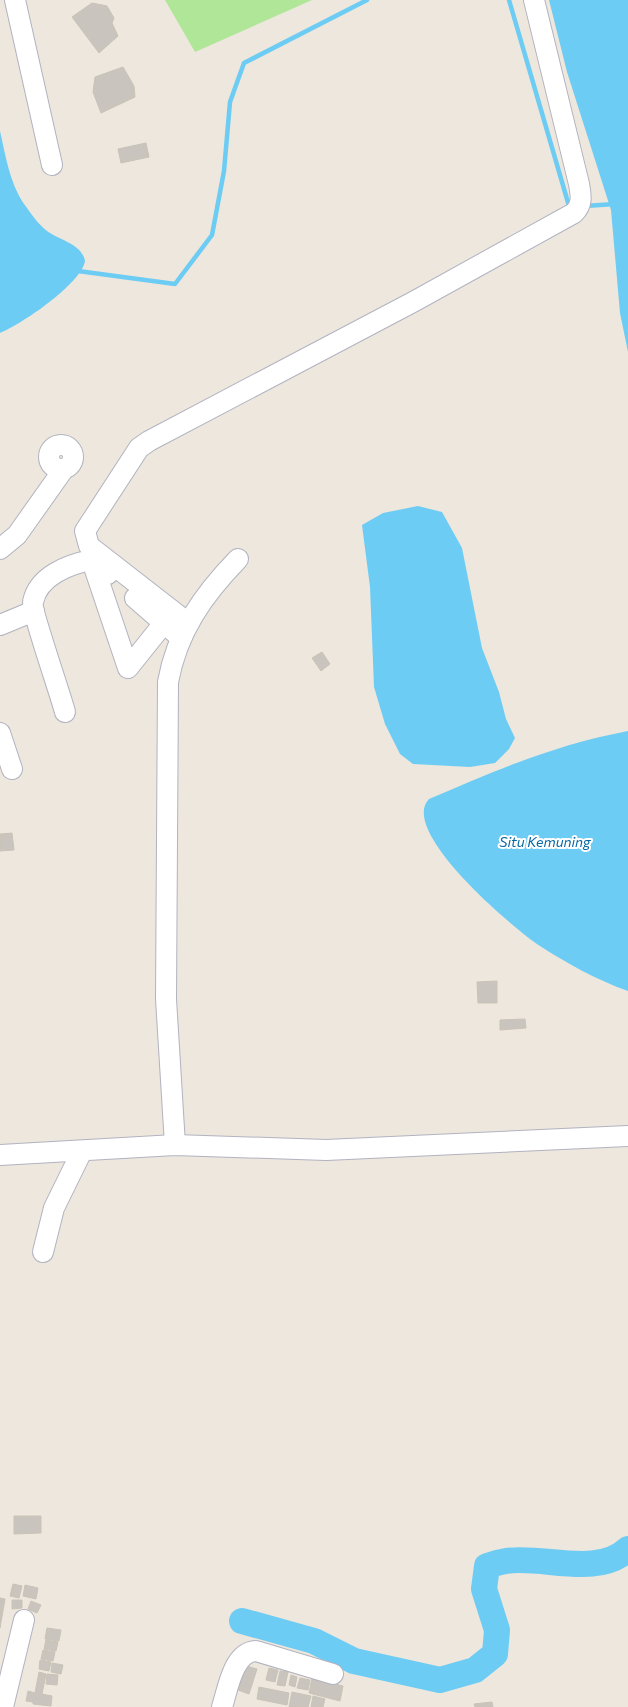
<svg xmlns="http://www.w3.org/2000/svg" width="628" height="1707" font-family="Commissioner,sans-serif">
<rect width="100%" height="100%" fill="#eee7dd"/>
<path fill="#b0e698" d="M165,0H312L195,52Z"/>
<g fill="#6dccf3">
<path d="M549,0H628V352L620,313L611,210L567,72Z"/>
<path d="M0,131C6,157 10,186 27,208C32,215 39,225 47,231C59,240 82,244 85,261C81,284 22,324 0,333Z"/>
<path d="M418,506L442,512L462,548L482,648L499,692L506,719L515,738L509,749L495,763L470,767L413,764L400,754L385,724L374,687L370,587L362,525L383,513Z"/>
<path d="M628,731V991C597,980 568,964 540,946C514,929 398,831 429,799C497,770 554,745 628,731Z"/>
</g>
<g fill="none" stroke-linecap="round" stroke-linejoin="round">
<g stroke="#6dccf3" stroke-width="4.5">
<path d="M509,0L569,206H573"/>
<path d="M585,206L615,204"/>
<path d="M78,271L175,284L212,235L224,171L230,102L244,63L367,0"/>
</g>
<path stroke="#6dccf3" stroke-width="26" d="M242,1621L314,1641L354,1661L440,1680L475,1670L495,1654L497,1630L484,1589L487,1566C493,1564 500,1562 506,1561C543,1555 597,1578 628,1549"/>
</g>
<g fill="#c9c4bd" stroke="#c9c3b7">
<path d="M92,3L107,6L114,18L112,23L118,36L99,53L72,17Z"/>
<path d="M123,67L134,86L135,97L101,113L93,92L95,77Z"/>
<path d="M146,143L149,157L121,163L118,149Z"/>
<path d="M322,652L330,664L321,671L312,658Z"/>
<path d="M12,833L14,850L0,851V834Z"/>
<path d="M497,981V1003H478L477,982Z"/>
<path d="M525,1019L526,1028L500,1030V1020Z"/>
<path d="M14,1516H41V1533L14,1534Z"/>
<path d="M13,1584L22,1586L19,1598L10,1596Z"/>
<path d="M25,1585L38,1588L36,1599L23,1596Z"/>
<path d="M0,1598L5,1599L0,1628Z"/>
<path d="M12,1600H22V1608L12,1609Z"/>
<path d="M31,1601L41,1605L37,1613L28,1609Z"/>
<path d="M47,1628L61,1630L59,1641L45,1639Z"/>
<path d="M46,1640L58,1642L56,1651L44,1649Z"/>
<path d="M43,1650L55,1652L53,1661L41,1659Z"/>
<path d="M40,1660L51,1662L49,1671L39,1669Z"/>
<path d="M52,1663L63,1665L61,1674L51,1672Z"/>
<path d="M246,1666L257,1669L249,1694L238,1690Z"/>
<path d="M269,1668L278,1670L275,1682L266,1680Z"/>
<path d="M280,1671L288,1672L285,1686L277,1685Z"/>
<path d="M39,1672L46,1674L42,1694L52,1696L51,1706L33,1704V1702L26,1701L28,1691L35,1693Z"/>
<path d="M47,1674L58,1675L57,1685L46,1684Z"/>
<path d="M291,1675L297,1677L295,1687L289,1685Z"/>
<path d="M300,1678L310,1680L308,1690L297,1688Z"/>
<path d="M312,1678L343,1686L340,1701L309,1693Z"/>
<path d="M259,1687L289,1693L287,1705L257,1699Z"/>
<path d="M292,1692L311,1696L308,1707H289Z"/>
<path d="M313,1696L325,1699L323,1707H311Z"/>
<path d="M492,1702L493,1707H475L474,1704Z"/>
</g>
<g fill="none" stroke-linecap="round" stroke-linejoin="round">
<g stroke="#b1b3c0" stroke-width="22">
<g id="minor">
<path d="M15,0L52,165"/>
<circle cx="61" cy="457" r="12"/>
<path d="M0,549L17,535L63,470"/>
<path d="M92,561L128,668L164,623"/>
<path d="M135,598L181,638"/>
<path d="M188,623L89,546L85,531L139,448L149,441L413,302L574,213C583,204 581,196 579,184L534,0"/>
<path d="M0,625L34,611"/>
<path d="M65,712C61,696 31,610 33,602C38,576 69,564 92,560L108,574"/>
<path d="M0,733L12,769"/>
<path d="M175,1145L166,999L168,682C177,632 203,595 238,559"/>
<path d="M0,1155L175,1145L326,1150L628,1136"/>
<path d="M43,1252L54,1208L82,1151"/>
<path d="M3,1707L24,1620"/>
<path d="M222,1707C228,1689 233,1652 256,1651L333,1674"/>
</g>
</g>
<use href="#minor" stroke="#fff" stroke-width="20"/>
</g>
<g text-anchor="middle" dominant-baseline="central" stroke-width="4" stroke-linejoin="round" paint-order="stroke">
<g font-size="14" font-style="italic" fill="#0869a3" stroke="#fff">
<text x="545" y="841">Situ Kemuning</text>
</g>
</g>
</svg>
